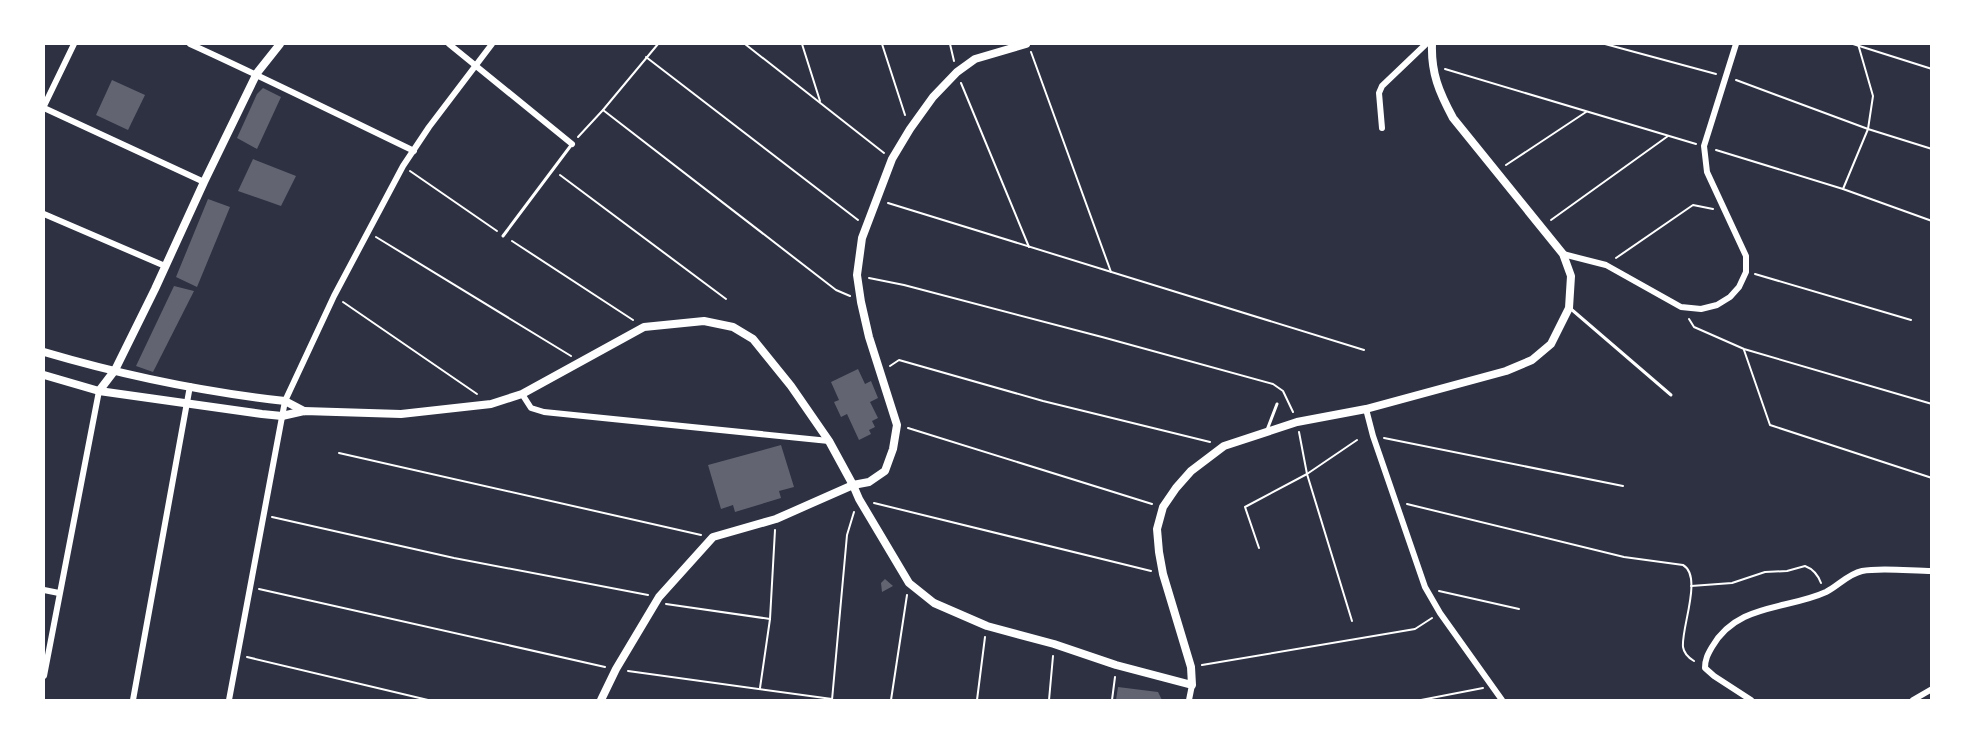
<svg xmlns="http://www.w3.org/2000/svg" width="1975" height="744" font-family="Lato,sans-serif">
<rect width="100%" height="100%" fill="#2d3142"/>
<g fill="#626471">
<path d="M112,80L145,95L128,130L96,115Z"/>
<path d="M263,88L281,97L257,149L237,138L257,94Z"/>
<path d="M253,159L296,176L281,206L238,191Z"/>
<path d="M208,199L230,207L197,287L176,277Z"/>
<path d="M174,286L194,291L153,372L136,366Z"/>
<path d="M858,369L865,384L871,381L878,398L870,402L878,418L872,421L875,427L869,430L871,434L859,440L847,414L841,417L834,402L839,400L831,382Z"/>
<path d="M781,445L794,487L779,491L781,498L735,512L733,505L721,509L708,465Z"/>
<path d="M885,579L893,586L882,592L881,583Z"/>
<path d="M1118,687L1158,692L1162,700H1116Z"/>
</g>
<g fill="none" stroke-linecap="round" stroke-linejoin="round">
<g stroke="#fff" stroke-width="2">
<path d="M745,44L884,153"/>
<path d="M802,44L820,101"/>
<path d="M882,44L905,115"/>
<path d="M950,44L954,61"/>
<path d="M1605,44L1716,74"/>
<path d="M1853,44L1932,69"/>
<path d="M1031,52L1111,272"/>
<path d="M646,57L858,220"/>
<path d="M1445,69L1696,144"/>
<path d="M1736,80L1868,129L1932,149"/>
<path d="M961,83L1029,247"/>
<path d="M603,110L836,290L850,296"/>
<path d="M578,137L603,110L658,44"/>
<path d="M1716,150L1843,189L1932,221"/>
<path d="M1506,165L1586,112"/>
<path d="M410,171L497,231"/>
<path d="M560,175L726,299"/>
<path d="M1843,189L1868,129L1873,96L1858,44"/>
<path d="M888,203L1364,350"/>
<path d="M1551,220L1668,136"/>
<path d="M376,237L571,356"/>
<path d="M512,241L633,320"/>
<path d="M1616,258L1693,205L1713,209"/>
<path d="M1755,274L1911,320"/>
<path d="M869,278L904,285L1102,337L1273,384L1283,391L1293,412"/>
<path d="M343,302L477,394"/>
<path d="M1689,319L1694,327L1744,349L1932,404"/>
<path d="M1744,350L1770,425L1932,478"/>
<path d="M890,366L899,360L1043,401L1210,442"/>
<path d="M908,428L1152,504"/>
<path d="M1299,432L1307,474L1352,621"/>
<path d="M1384,438L1623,486"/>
<path d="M339,453L701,535"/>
<path d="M874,503L1151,571"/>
<path d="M1407,504L1624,557L1683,565C1703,576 1681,628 1683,647C1684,654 1689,658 1694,661"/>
<path d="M272,517L454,558L648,595"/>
<path d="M1259,548L1245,507L1307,474L1357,440"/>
<path d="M1691,586L1732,583L1765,572L1787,571L1805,566C1813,569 1818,575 1821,583"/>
<path d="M259,589L605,667"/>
<path d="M1439,591L1519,609"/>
<path d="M666,604L770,619"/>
<path d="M247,657L428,700"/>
<path d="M1202,665L1415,629L1432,618"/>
<path d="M628,671L832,699"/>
<path d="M760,688L770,619L775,530"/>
<path d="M832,700L847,535L854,512"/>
<path d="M891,700L907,595"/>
<path d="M977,700L985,637"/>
<path d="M1049,700L1053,656"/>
<path d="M1112,700L1115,677"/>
<path d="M1421,700L1483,688"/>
</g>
<g stroke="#fff" stroke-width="3">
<path d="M503,236L572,144"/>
<path d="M1571,309L1671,395"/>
<path d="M1267,430L1277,404"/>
</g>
<g stroke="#fff" stroke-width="6">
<path d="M190,44C265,78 339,115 414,151"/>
<path d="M449,44L572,144"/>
<path d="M44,106L74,44"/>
<path d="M44,108L204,182"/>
<path d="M1382,128L1379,93L1382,86L1426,44"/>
<path d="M44,214L165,266"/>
<path d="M1563,254L1606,265L1681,307L1701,309L1717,305L1730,297L1739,287L1746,272V256L1707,172L1704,146L1736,44"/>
<path d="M522,394L531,408L544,412L829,441"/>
<path d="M1366,409L1373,436L1425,587L1440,613L1502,700"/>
<path d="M44,590L59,593"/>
<path d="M44,676L99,391"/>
<path d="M133,700L190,386"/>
<path d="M229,700L285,401L334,296L403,166L429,127L492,44"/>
<path d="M1189,700L1192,685"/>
<path d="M1751,700L1714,676L1705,668C1705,659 1708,654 1712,647C1737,603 1787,610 1826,592C1838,586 1848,574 1862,571C1880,567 1912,571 1932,571"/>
<path d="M1913,700L1932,689"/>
</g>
<g stroke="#fff" stroke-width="8">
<path d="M44,352C122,375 204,392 285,401L304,411"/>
<path d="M44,375L99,391L262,414L282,416L304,411L401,414L491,404L522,394L644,327L704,321L733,327L753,339L791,386L829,441L853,485L859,499L909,583L934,603L987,626L1054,644L1116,665L1192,685L1191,667L1163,574L1159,552L1157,529L1163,507L1176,488L1191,471L1224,446L1297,422L1366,409L1506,371L1532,360L1551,344L1569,308L1571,276L1563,254L1453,118C1439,92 1431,73 1432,44"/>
<path d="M99,391L115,370L155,289L204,182L257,73L280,44"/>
<path d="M601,700L616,669L659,597L713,537L776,519L853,485L869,482L885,471L893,449L897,425L869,337L861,302L857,275L862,238L892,159L910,129L933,97L957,72L975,59L1026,44"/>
</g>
</g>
<rect width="1975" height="744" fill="none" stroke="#ffffff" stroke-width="90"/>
</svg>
